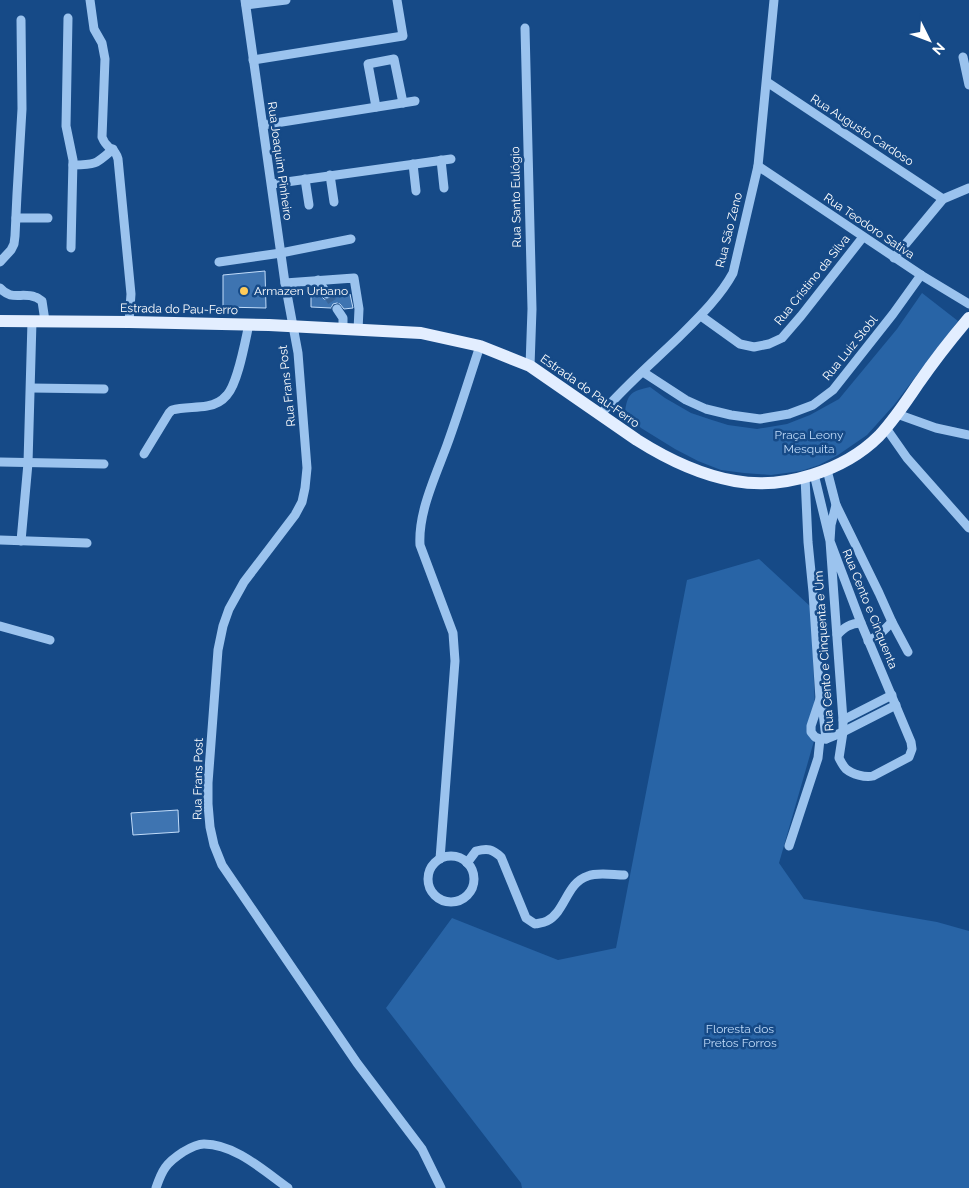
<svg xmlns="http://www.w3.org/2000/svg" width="969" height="1188" font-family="Raleway,sans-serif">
<rect width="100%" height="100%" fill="#164a87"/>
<g fill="#2864a6">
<path d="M922,293L958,321L894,405L867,435L838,455L819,465L801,471L771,475L744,473L721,470L698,461L675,449L641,428L625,413C627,393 632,391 650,387L665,398L691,413L712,420L728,425L757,429L787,424L810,415L839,399L897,329Z"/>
<path d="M759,559L811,607L816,734L779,863L804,899L937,922L969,931V1188H522L521,1183L386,1008L452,918L558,960L616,948L687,580Z"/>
</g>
<g fill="#3e74b1" stroke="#c1dcfa">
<path d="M265,271L266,308L223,307V275Z"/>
<path d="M311,294H319L324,299L327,300L331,299L333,294H350L353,308L344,309L340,304L337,303L333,304L331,308L311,307Z"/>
<path d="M178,810L179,832L133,835L131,813Z"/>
</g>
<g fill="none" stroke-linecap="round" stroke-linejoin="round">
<path stroke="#396599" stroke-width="9" stroke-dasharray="9 4.5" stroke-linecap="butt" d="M327,294L337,309"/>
<g stroke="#9bc3ee" stroke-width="9">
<path d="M90,0L94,29L102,43L105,59L102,137C102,137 105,144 106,144C111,151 115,148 118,159L131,294L129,322"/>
<path d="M245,0L285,283L298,353L307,468L305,488L302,502L295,515L244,582L229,609L223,626L218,650L208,783V804L210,827L214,845L222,865L357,1063L422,1149L441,1188"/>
<path d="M246,5L286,0"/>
<path d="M68,18L66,126L73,160L71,248"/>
<path d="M525,28L532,309L530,366"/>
<path d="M963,57L969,85"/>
<path d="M253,60L403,36L397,0"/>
<path d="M767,82L943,199"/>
<path d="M376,107L368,64L394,59L403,103"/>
<path d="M263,125L415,101"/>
<path d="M441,160L444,188"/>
<path d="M413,164L416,191"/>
<path d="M73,165C96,165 96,164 113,149"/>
<path d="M758,166L921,275L969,304"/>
<path d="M330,175L334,202"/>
<path d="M305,179L309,205"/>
<path d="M272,184L451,159"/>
<path d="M16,218H48"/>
<path d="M894,258L943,199L969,188"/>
<path d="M0,262L11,250L14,244L15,236L17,194L22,109L21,20"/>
<path d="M219,262L281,253L351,239"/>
<path d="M318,280L327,294"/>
<path d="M285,283L354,278L359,309L358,330"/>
<path d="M0,288C11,301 22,292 35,297C37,297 40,300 42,301L45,321"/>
<path d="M337,309L343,318V329"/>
<path d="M701,316L740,344L754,347L769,344L782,338L801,316L863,237"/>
<path d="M643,372L666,387L686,400L706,409L731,415L760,419L789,414L813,405L833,390L893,314L921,275"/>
<path d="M31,388L104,389"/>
<path d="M897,414L936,428L969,435"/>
<path d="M600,415C624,387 652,363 679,337C698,318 720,297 733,273L758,166L774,0"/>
<path d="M886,428L907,458L969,528"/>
<path d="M144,454L169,413L172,410C183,407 195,408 207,406C214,405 222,401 227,395C238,383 245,342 249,324"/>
<path d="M0,462L104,464"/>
<path d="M827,470L836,505L879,593L892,622L908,652"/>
<path d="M814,474L830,541L861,623L911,742L912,749L909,757L873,776C865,778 852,774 846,769C843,766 841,762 839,758L843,732V720L830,541L831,525L836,505"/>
<path d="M805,477L808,542L813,592L820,699L822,703L826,739"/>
<path d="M0,540L87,543"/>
<path d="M21,541L28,463L32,321"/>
<path d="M0,626L50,640"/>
<path d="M837,635C844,628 850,623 861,623"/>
<path d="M868,641L879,635L892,622"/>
<path d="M820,699L811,726V732L815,737L820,739H826L843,732L896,705"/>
<path d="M843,720L892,695"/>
<path d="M789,846L818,758L820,739"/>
<circle cx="451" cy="879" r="23"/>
<path d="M440,859L455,661L453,633L420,545C418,512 436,475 447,445C459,412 469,379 480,346"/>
<path d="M467,863L476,851C488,848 492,849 501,857L526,918L535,924C539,923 543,923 547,921C566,911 566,883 588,876C597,872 614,875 624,875"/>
<path d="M156,1188C162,1170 166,1163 183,1152C188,1149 197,1144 204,1144C235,1144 264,1171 288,1188"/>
</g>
<path stroke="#e3eeff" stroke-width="12" d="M0,321L129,322L269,325L421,333L480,346L530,366L637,440C667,459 700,475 735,481C783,490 844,471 879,436C894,420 906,402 918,384C934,361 951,339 969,318"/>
</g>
<circle fill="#ffcb59" stroke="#164a87" stroke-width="2" cx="244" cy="291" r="5"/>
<g text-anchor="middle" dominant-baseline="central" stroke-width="5" stroke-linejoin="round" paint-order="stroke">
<g font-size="12" fill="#fff" stroke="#164a87">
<text transform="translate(862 130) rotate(33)">Rua Augusto Cardoso</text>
<text transform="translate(280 161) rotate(82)">Rua Joaquim Pinheiro</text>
<text transform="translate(516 197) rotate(-91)">Rua Santo Eulógio</text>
<text transform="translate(869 226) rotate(34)">Rua Teodoro Sativa</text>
<text transform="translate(729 230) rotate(-76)">Rua São Zeno</text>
<text transform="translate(812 280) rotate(-51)">Rua Cristino da Silva</text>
<text transform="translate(179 309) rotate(1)">Estrada do Pau-Ferro</text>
<text transform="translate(850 348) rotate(-51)">Rua Luiz Stobl</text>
<text transform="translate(287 386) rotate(-96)">Rua Frans Post</text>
<text transform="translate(590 391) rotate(35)">Estrada do Pau-Ferro</text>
<text transform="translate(870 609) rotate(68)">Rua Cento e Cinquenta</text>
<text transform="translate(824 651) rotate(-94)">Rua Cento e Cinquenta e Um</text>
<text transform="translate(198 779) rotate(-89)">Rua Frans Post</text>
</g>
<g font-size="12" fill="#fff" stroke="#164a87" text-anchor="start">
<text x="254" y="291">Armazen Urbano</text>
</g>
<g font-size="12" fill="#c1dcfa" stroke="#164a87">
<text x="809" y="435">Praça Leony<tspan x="809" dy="14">Mesquita</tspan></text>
<text x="740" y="1029">Floresta dos<tspan x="740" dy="14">Pretos Forros</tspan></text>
</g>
</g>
<g transform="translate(929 40) rotate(132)" stroke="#164a87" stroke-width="4" paint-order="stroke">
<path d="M0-4L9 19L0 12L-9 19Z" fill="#ffffff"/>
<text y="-8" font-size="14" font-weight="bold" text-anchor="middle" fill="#ffffff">N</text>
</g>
</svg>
